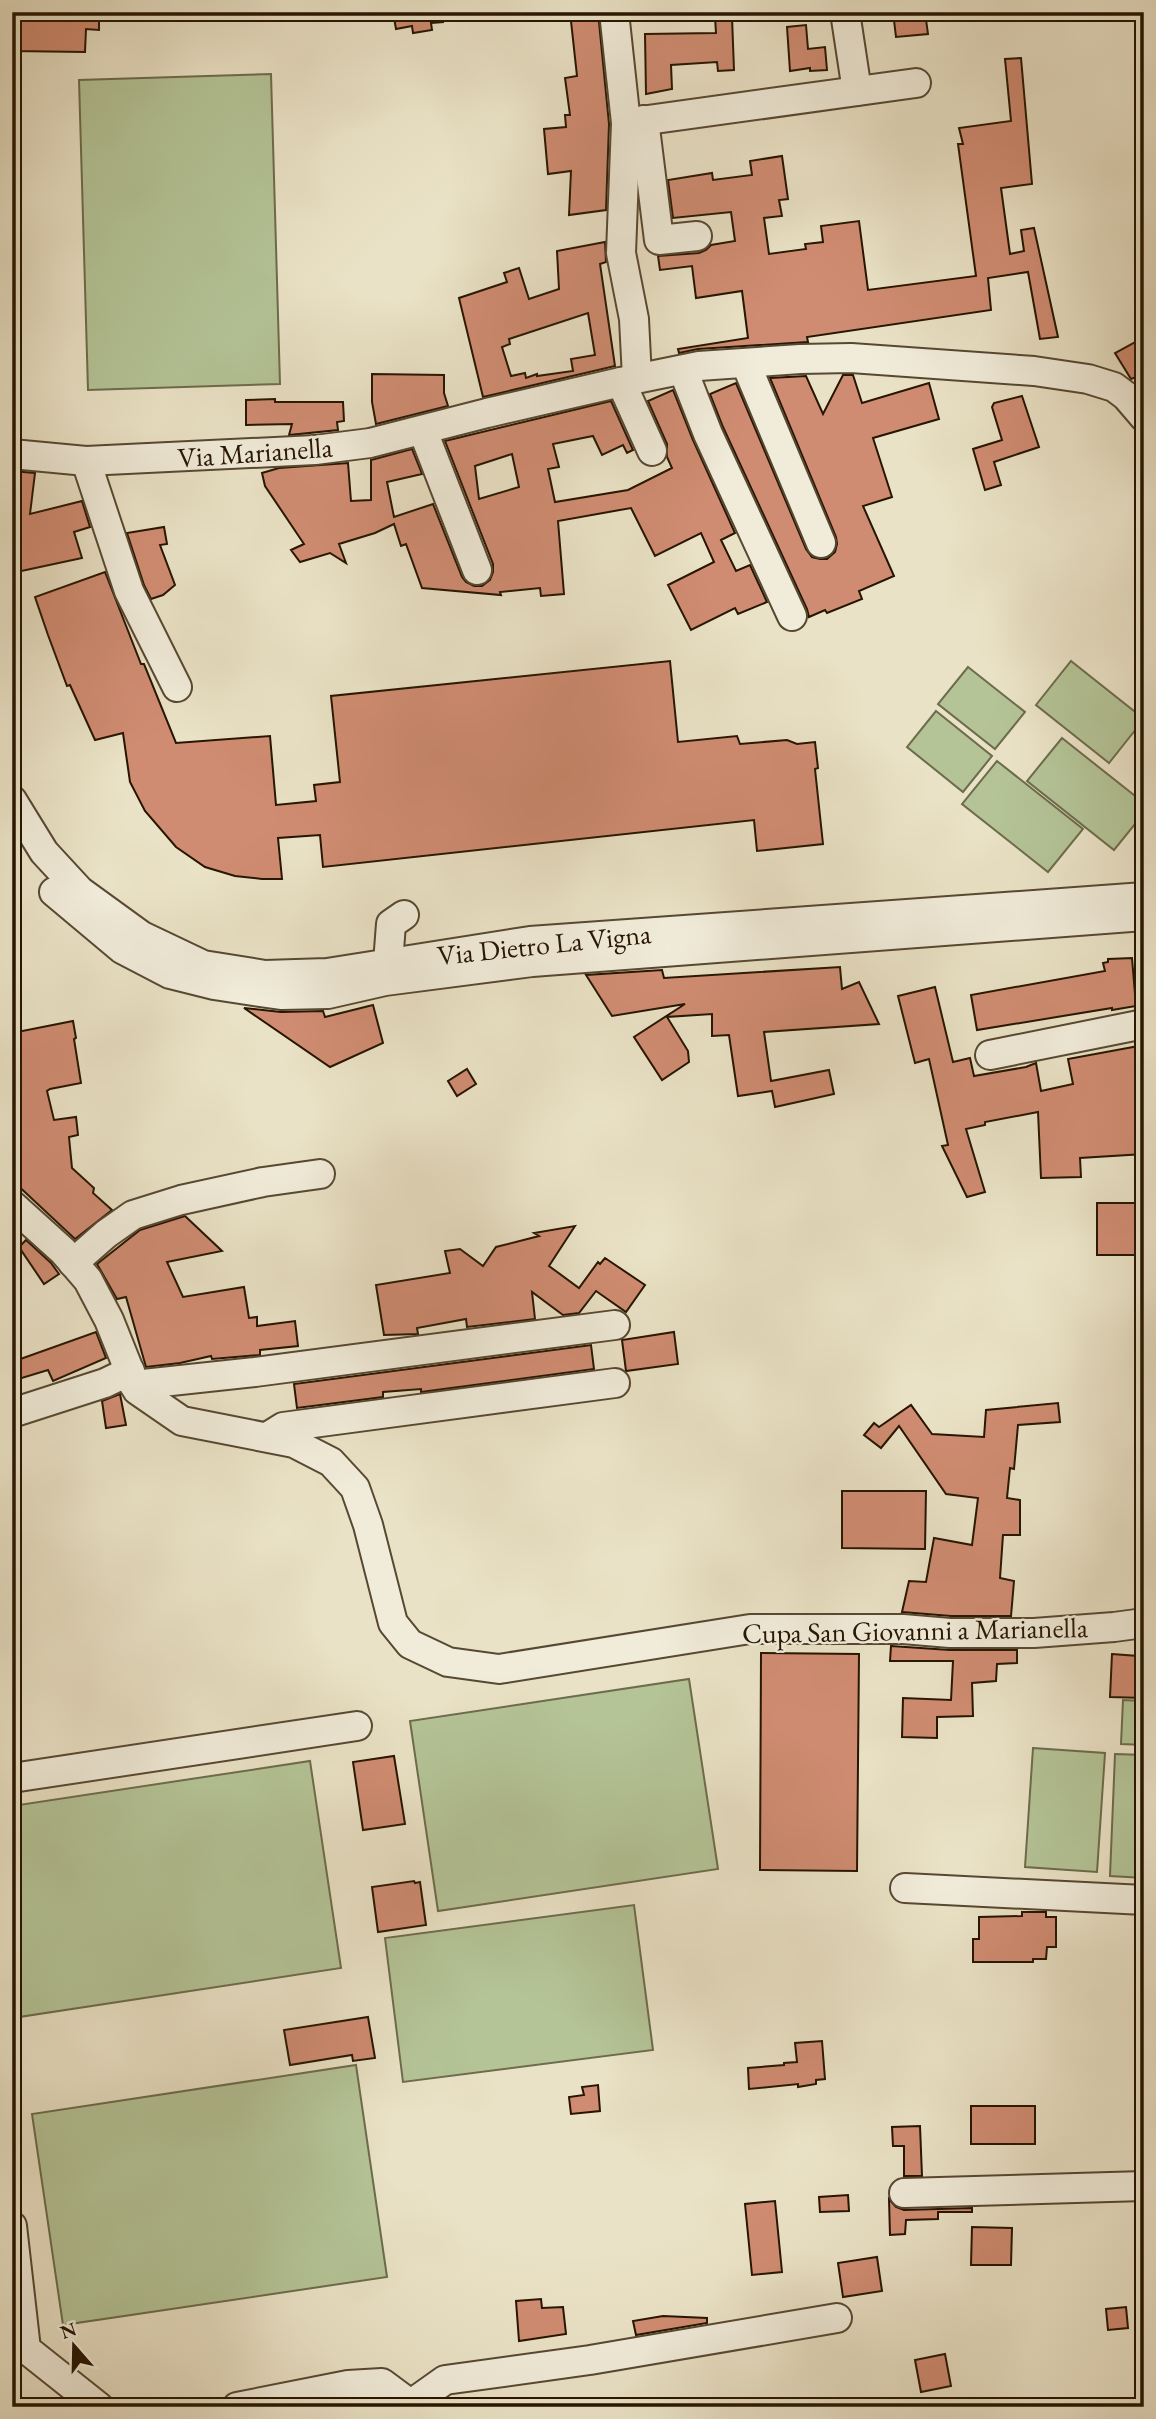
<svg xmlns="http://www.w3.org/2000/svg" width="1156" height="2419" font-family="'EB Garamond',serif">
<rect width="100%" height="100%" fill="#eae2c6"/>
<filter id="stains"><feTurbulence type="fractalNoise" baseFrequency=".00286" numOctaves="4"/><feColorMatrix values="0 0 0 0 .2 0 0 0 0 .09 0 0 0 0 .02 0 0 0 .5 -.17"/></filter>
<radialGradient id="worn" r=".72"><stop offset=".6" stop-color="#630" stop-opacity="0"/><stop offset="1" stop-color="#630" stop-opacity=".3"/></radialGradient>
<g fill="#b4c497" stroke="#6d6c4c" stroke-width="2">
<path d="M271,74L280,384L88,390L79,80Z"/>
<path d="M1071,661L1144,719L1109,763L1036,705Z"/>
<path d="M968,667L1025,712L995,749L938,704Z"/>
<path d="M936,711L992,756L963,792L907,747Z"/>
<path d="M1062,738L1144,803V813L1114,850L1027,781Z"/>
<path d="M997,761L1083,829L1048,872L962,804Z"/>
<path d="M689,1679L718,1869L438,1911L410,1721Z"/>
<path d="M1123,1700L1144,1701V1745L1121,1744Z"/>
<path d="M1033,1748L1105,1753L1097,1872L1025,1867Z"/>
<path d="M1115,1754L1144,1755V1878L1110,1876Z"/>
<path d="M310,1761L341,1968L19,2017L12,1972V1806Z"/>
<path d="M634,1905L653,2050L403,2082L385,1938Z"/>
<path d="M356,2065L387,2277L63,2325L32,2114Z"/>
</g>
<g fill="#d08c72" stroke="#261501" stroke-width="2" fill-rule="evenodd">
<path d="M12,12H99V30L86,29L85,52L12,51Z"/>
<path d="M393,12H442L443,22L431,23L432,30L413,33L412,26L396,29Z"/>
<path d="M570,12H598L609,124L606,210L569,215L571,171L548,174L544,129L566,127L565,115H570L565,78L577,76Z"/>
<path d="M893,12H925L928,34L896,37Z"/>
<path d="M715,17H732L734,70L718,71L717,62L671,65L672,89L646,94L645,34L716,33Z"/>
<path d="M806,25L808,49L825,47L827,70L810,71V68L790,71L787,27Z"/>
<path d="M1021,58L1032,184L1001,188L1010,254L1024,251L1021,230L1034,228L1058,337L1040,339L1028,272L988,278L991,310L807,337L808,342L698,349L679,353L678,349L748,338L742,291L696,298L692,266L660,270L658,256L699,253L706,250L711,245L735,241L731,212L673,218L668,180L712,173L713,180L752,175L750,161L782,156L788,199L779,200L782,216L764,218L769,254L806,249L805,244L823,242L821,226L859,221L868,290L976,276L958,144H963L959,128L1011,121L1005,59Z"/>
<path d="M605,242L606,262L600,264L615,366L483,397L459,298L507,282L504,273L519,268L529,299L559,289L557,251ZM588,313L595,355L571,359L573,371L537,376V374L526,378L525,373L511,376L502,347L510,344L509,339Z"/>
<path d="M1137,341L1144,353V374L1131,379L1115,353Z"/>
<path d="M372,374L444,375V393L448,406L376,424L372,402Z"/>
<path d="M843,375H853L862,403L929,383L939,419L873,438L892,497L863,506L894,576L859,591L862,599L827,613L825,610L809,617L807,609L723,427L710,394L736,383L806,549L812,557L820,559H827L835,552L837,544L836,537L770,378L806,376L823,414Z"/>
<path d="M673,390L693,440L735,533L721,540L736,571L750,565L767,602L738,614L735,608L691,630L668,585L714,562L701,533L655,556L631,508L558,521L564,594L541,596L540,588L500,592L501,595L422,588L406,544L401,546L394,524L375,533L339,544L346,563L330,553L300,562L291,550L304,544L265,486L262,473L279,468L348,463L351,501L371,500V460L412,449L422,474L387,482L394,517L433,504L462,577L466,582L474,586H482L490,580L493,572V564L445,441L611,401L633,450L627,453L623,445L602,455L593,436L553,444L559,467L548,469L555,502L628,490L672,468L667,457V444L648,401ZM512,454L519,487L479,499L475,466Z"/>
<path d="M1022,396L1039,447L994,462L1001,485L985,490L973,449L1002,440L992,407L994,403Z"/>
<path d="M275,399V402H343L344,421L337,422L338,430L289,435L292,424L246,425V400Z"/>
<path d="M12,471L35,473L30,514L82,501L90,527L74,532L82,558L12,573Z"/>
<path d="M164,527L167,544L160,545L175,585L163,595L151,599L144,585L127,533Z"/>
<path d="M105,572L141,664H144L176,743L270,736L276,805L316,801L314,785L340,782L331,696L670,661L678,742L737,736L740,744L787,740L797,744L815,742L818,768L815,769L823,844L757,851L754,820L323,867L320,835L278,838L282,879H262L235,876L205,867L176,847L145,811L130,782L123,733L95,740L70,685L67,686L48,635L35,597Z"/>
<path d="M1132,958L1136,1006L1112,1010V1008L977,1030L971,995L1105,971L1103,963L1108,962V959Z"/>
<path d="M840,967L842,989L859,982L879,1024L764,1032L771,1081L829,1070L834,1094L775,1107L772,1091L738,1096L729,1035L712,1036V1014L667,1017L688,1051L689,1062L662,1080L634,1037L685,1004L612,1016L586,975L662,970L664,978Z"/>
<path d="M935,987L953,1062L970,1058L974,1076L1026,1067L1036,1063L1041,1091L1073,1084L1068,1059L1144,1045V1154L1080,1158L1081,1177L1041,1178L1038,1112L985,1122V1125L966,1129L985,1192L967,1197L942,1146L948,1145L929,1059L915,1063L898,996Z"/>
<path d="M373,1005L383,1043L330,1067L244,1008L281,1012L323,1011L325,1017Z"/>
<path d="M73,1021L76,1038L74,1039L81,1083L50,1089L47,1091L54,1120L76,1117L78,1135L69,1137L72,1168L94,1188L93,1193L112,1210L75,1239L12,1180V1033Z"/>
<path d="M467,1069L476,1084L457,1096L448,1081Z"/>
<rect x="1097" y="1203" width="42" height="52"/>
<path d="M185,1216L222,1251L167,1262L183,1297L244,1287L249,1318L257,1317V1326L295,1321L298,1346L260,1350V1355L212,1359L211,1356L180,1363L146,1367L126,1297L117,1299L97,1264L140,1230Z"/>
<path d="M575,1226L549,1266L579,1288L598,1262L600,1264L605,1258L645,1285L626,1312L596,1291L579,1313L563,1315L532,1292L535,1319L467,1327L466,1319L417,1328L418,1334L384,1335L376,1285L450,1273L445,1251L460,1249L483,1266L496,1247L539,1236L534,1233Z"/>
<path d="M26,1240L51,1263L59,1274L44,1284L19,1247Z"/>
<path d="M96,1332L106,1358L53,1381L48,1370L12,1381V1362Z"/>
<path d="M674,1332L678,1364L626,1371L622,1340Z"/>
<path d="M591,1345L594,1369L421,1392V1389L383,1392V1397L297,1408L294,1384Z"/>
<path d="M120,1394L126,1425L106,1428L102,1401Z"/>
<path d="M1058,1403L1060,1422L1018,1425L1014,1469L1010,1468L1007,1498L1020,1500V1535H1003L1000,1578L1014,1581L1011,1616H951L902,1612L909,1581L926,1582L934,1538L972,1545L978,1498L946,1494L899,1426L881,1448L864,1435L874,1423L879,1427L911,1405L932,1434L984,1437L986,1410Z"/>
<path d="M842,1491H926L925,1549L842,1548Z"/>
<path d="M891,1646L950,1650H1017V1663L997,1664L996,1681L972,1683L973,1716L937,1717V1738L902,1737L903,1698L951,1700L953,1661H890Z"/>
<path d="M761,1653L859,1654L857,1871L760,1870Z"/>
<path d="M1112,1654L1138,1656L1137,1674L1144,1675V1698L1110,1697Z"/>
<path d="M394,1756L405,1824L363,1830L353,1762Z"/>
<path d="M414,1881L415,1883L420,1882L426,1925L378,1932L372,1887Z"/>
<path d="M1022,1912H1046V1917H1056V1947H1047L1046,1959H1033V1962H973V1939H979V1917L1022,1916Z"/>
<path d="M368,2017L375,2058L353,2061L352,2055L290,2065L284,2030Z"/>
<path d="M822,2041L825,2079L816,2080V2084L798,2087V2084L749,2089L748,2068L784,2065V2063L797,2062L795,2043Z"/>
<path d="M598,2085L600,2111L571,2114L569,2097L584,2095L582,2087Z"/>
<rect x="971" y="2106" width="64" height="38"/>
<path d="M920,2126L922,2176H904V2146H893L892,2127Z"/>
<path d="M848,2195L849,2211L820,2212L819,2197Z"/>
<path d="M889,2199L896,2207L904,2210L972,2208V2212H938V2219L906,2220L905,2234L890,2235Z"/>
<path d="M775,2201L782,2272L752,2275L745,2204Z"/>
<path d="M972,2227L1012,2228L1011,2265H971Z"/>
<path d="M877,2257L882,2291L843,2297L838,2263Z"/>
<path d="M541,2299L542,2308L563,2307L566,2334L519,2341L516,2301Z"/>
<path d="M1126,2307L1128,2328L1108,2330L1106,2309Z"/>
<path d="M663,2316L707,2318V2323L636,2335L633,2321Z"/>
<path d="M945,2354L951,2386L921,2392L915,2360Z"/>
</g>
<g fill="none" stroke-linecap="round" stroke-linejoin="round">
<g stroke="#574832" stroke-width="32">
<g id="minor">
<path d="M614,12L626,123L621,253L634,319L637,378"/>
<path d="M845,12L857,91"/>
<path d="M644,120L659,240L697,236"/>
<path d="M626,123L916,83"/>
<path d="M746,364L821,543"/>
<path d="M683,370L708,434L792,616"/>
<path d="M621,382L652,451"/>
<path d="M423,431L477,570"/>
<path d="M12,454L86,461L315,450L370,443L487,413L621,382L699,366L800,359L851,358L1034,371L1088,379L1114,387L1126,396L1144,417"/>
<path d="M86,461L129,591L177,687"/>
<path d="M12,800L44,852L80,891L142,936L203,965L265,975L327,973L530,941L1144,897"/>
<path d="M54,892L122,949L170,974L214,985L281,995L328,994L385,981L532,962L1144,916"/>
<path d="M388,963L391,924L404,915"/>
<path d="M990,1055L1144,1024"/>
<path d="M12,1205L63,1251L88,1280L109,1320L137,1390L182,1421L294,1443L331,1462L355,1488L368,1525L393,1623L410,1644L448,1662L499,1669L750,1629H903L950,1633H1034L1114,1627L1144,1623"/>
<path d="M73,1263L106,1234L133,1215L181,1200L263,1182L320,1174"/>
<path d="M134,1385L255,1372L615,1325"/>
<path d="M12,1413L105,1383L130,1371"/>
<path d="M267,1437L283,1427L615,1383"/>
<path d="M12,1778L357,1726"/>
<path d="M905,1888L1144,1900"/>
<path d="M904,2193L1144,2186"/>
<path d="M12,2226L26,2349L99,2407"/>
<path d="M237,2407L348,2385L382,2383L409,2403"/>
<path d="M407,2407L445,2380L590,2360L837,2318"/>
</g>
</g>
<use href="#minor" stroke="#f1ecda" stroke-width="28"/>
</g>
<g text-anchor="middle" dominant-baseline="central" stroke-width="5" stroke-linejoin="round" paint-order="stroke">
<g font-size="28" fill="#261501" stroke="#f1ecda">
<text transform="translate(255 452) rotate(-4)">Via Marianella</text>
<text transform="translate(544 944) rotate(-6)">Via Dietro La Vigna</text>
<text transform="translate(915 1630) rotate(-1)">Cupa San Giovanni a Marianella</text>
</g>
</g>
<rect width="1156" height="2419" fill="none" stroke="#eae2c6" stroke-width="42"/>
<rect x="14" y="14" width="1128" height="2391" fill="none" stroke="#261501" stroke-width="3.5"/>
<rect x="21" y="21" width="1114" height="2377" fill="none" stroke="#261501" stroke-width="2"/>
<g transform="translate(74 2346) rotate(340)" stroke="#f1ecda" stroke-width="5" paint-order="stroke">
<path d="M0-5L12 26L0 18L-12 26Z" fill="#261501"/>
<text y="-10" font-size="19" font-weight="bold" text-anchor="middle" fill="#261501">N</text>
</g>
<rect width="100%" height="100%" filter="url(#stains)"/>
<rect width="100%" height="100%" fill="url(#worn)"/>
</svg>
